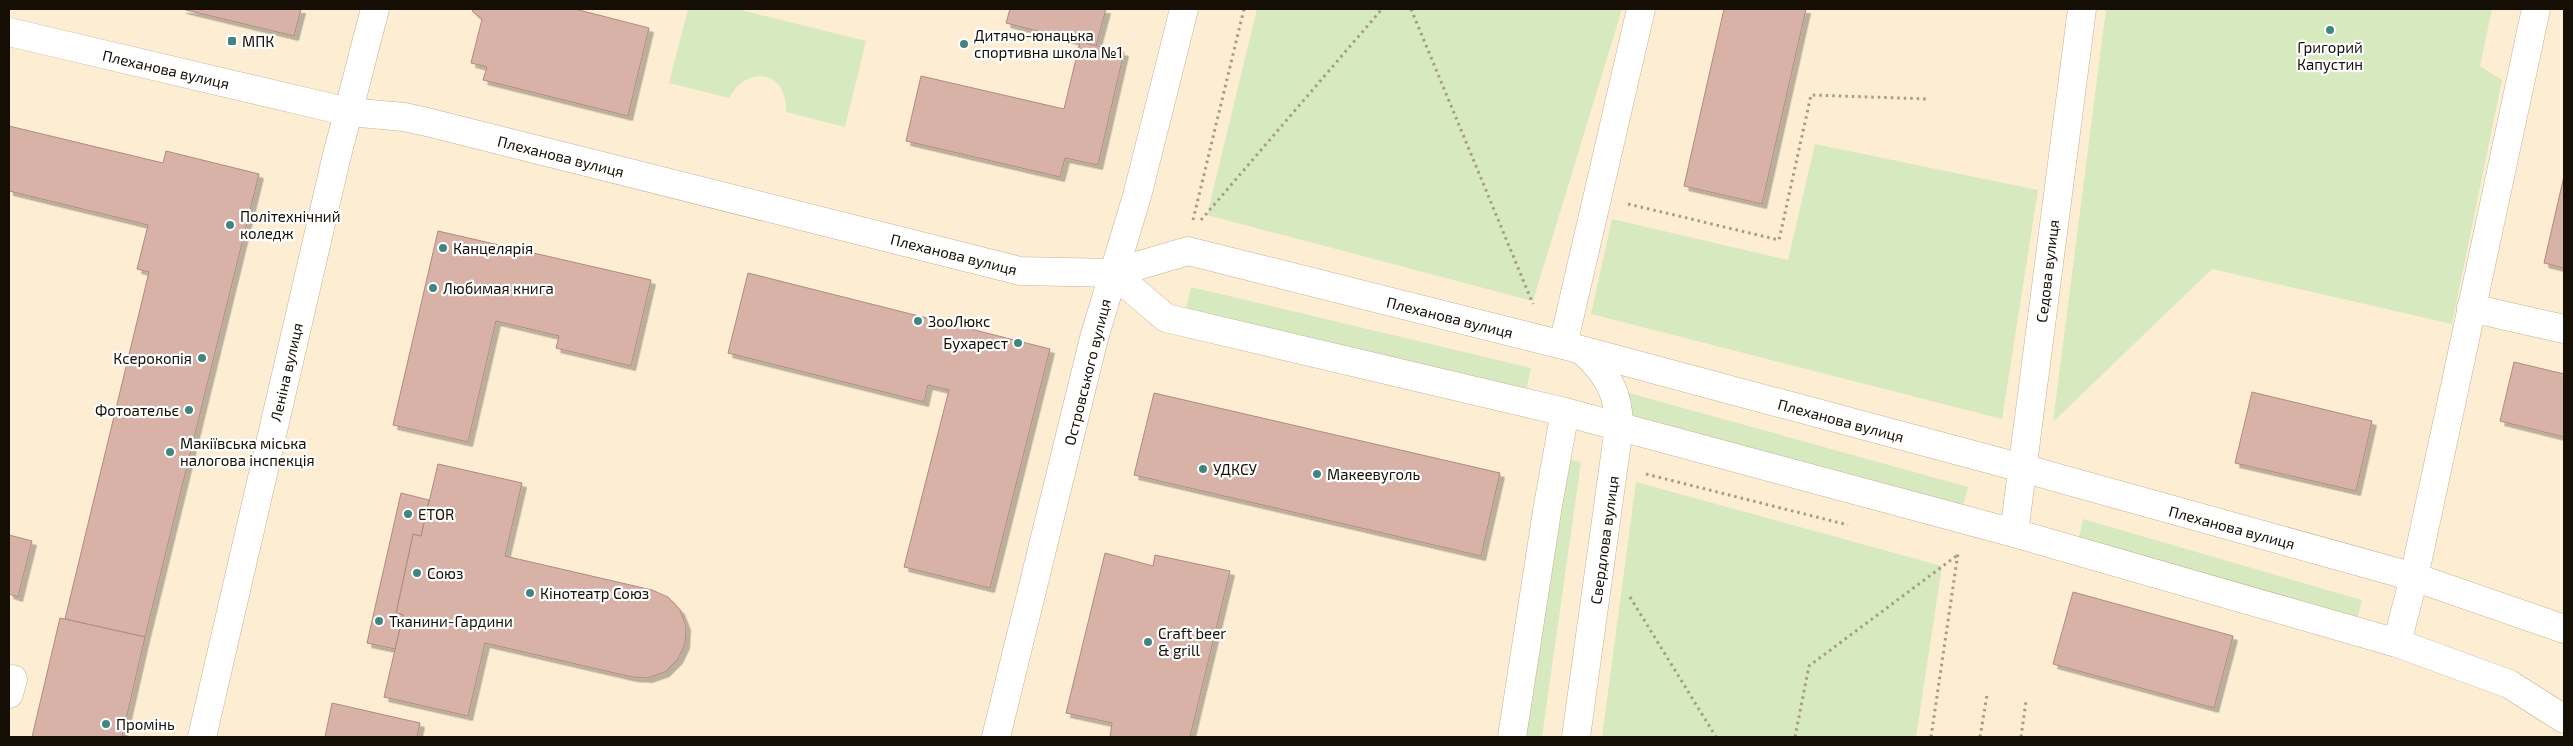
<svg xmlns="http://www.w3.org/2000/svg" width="2573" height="746" font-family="'Exo 2',sans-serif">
<defs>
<filter id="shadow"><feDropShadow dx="4.5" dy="4.5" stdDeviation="0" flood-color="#0004"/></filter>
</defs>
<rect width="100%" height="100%" fill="#fdeed3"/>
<g fill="#d6e9bf">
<path d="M688,9H737L866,41L845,127L786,112C788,72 748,63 729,98L669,83Z"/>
<path d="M1257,9H1622L1533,301L1207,215Z"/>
<path d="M2106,9H2492L2480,66L2502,80L2452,324L2212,269L2053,422Z"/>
<path d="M1815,144L2038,190L2002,419L1591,314L1612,219L1788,260Z"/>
<path d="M1191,287L1531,368L1525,396L1185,314Z"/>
<path d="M1629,393L1968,487L1962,510L1633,422Z"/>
<path d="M1562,458L1581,462L1542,737H1517Z"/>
<path d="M1636,482L1942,566L1916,737H1602Z"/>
<path d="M2083,519L2362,600L2355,628L2077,548Z"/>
</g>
<g fill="#d8b1a7" stroke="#b08a81" filter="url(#shadow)">
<path d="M182,9H301L294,36Z"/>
<path d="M472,9H575L649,28L628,116L483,80L487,67L471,63L482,19L473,12Z"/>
<path d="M1010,9H1106L1096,46L1006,23Z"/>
<path d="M1724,9H1806L1762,204L1684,186Z"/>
<path d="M1080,42L1124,52L1098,165L1065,158L1060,177L906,141L921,76L1064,109Z"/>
<path d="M9,126L163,163L166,151L259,174L145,637L65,619L149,272L137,269L148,225L9,191Z"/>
<path d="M2564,176V268L2544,263Z"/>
<path d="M438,231L651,280L631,366L556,348L559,336L496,321L468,442L393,425Z"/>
<path d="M748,273L1050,349L990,588L904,567L949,390L928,385L924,402L728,353Z"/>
<path d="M2514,362L2564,374V437L2500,421Z"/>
<path d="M2252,392L2372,421L2356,491L2235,463Z"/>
<path d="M1154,393L1500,473L1481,556L1134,475Z"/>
<path d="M438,464L522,483L505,556L652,590L668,597L680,610L686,626L685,644L678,659L665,672L648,678L632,677L485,643L468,716L384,697L403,615L396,613L413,534L421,536Z"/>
<path d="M401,493L429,500L421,536L413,534L396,613L403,615L395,649L367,643Z"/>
<path d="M9,535L32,541L18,597L9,594Z"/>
<path d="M1105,553L1153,566L1155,555L1230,571L1190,737H1110L1112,723L1066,713Z"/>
<path d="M2073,592L2233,636L2214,708L2053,664Z"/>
<path d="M60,618L145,637L122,737H32Z"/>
<path d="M332,703L420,723L417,737H325Z"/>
</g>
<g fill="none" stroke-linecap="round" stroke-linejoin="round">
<g stroke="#c3b191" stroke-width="29">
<g id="minor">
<path d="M9,32L349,112L404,117L427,122L1020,271L1113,273L1188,251L1563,345L2022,468L2414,577L2564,629"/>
<path d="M1113,273L1166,318L1565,412L2014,533L2397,643L2509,684L2564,719"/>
<path d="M2471,308L2564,329"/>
<path d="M1563,345L1641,9"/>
<path d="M2014,533L2082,9"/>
<path d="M2397,643L2414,577L2536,9"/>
<path d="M9,694L13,679"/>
<path d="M996,737L1094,338L1137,196L1184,9"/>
<path d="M1512,737L1548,505L1565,412"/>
<path d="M1576,737L1619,427C1619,393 1608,375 1584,352"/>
</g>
</g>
<g stroke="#c3b191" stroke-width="29">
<path id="major" d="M202,737L336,159L375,9"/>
</g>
<g stroke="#a79b86" stroke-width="3" stroke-dasharray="2.5 4" stroke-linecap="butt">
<path d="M1411,9L1533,304"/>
<path d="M1628,204L1779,240L1811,95L1929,99"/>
<path d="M1193,220L1244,9"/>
<path d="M1201,220L1382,9"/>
<path d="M1646,474L1848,525"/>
<path d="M1630,597L1716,737"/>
<path d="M1795,737L1809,666L1959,554"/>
<path d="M1931,737L1958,553"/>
<path d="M1980,737L1987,695"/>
<path d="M2021,737L2026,701"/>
</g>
<use href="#minor" stroke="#fff" stroke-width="28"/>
<use href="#major" stroke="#fff" stroke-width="28"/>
</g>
<g fill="#3f8681" stroke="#fff" stroke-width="2">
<circle cx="2330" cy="30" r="5"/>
<rect x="227" y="36" width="10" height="10" rx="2.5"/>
<circle cx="964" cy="44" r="5"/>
<circle cx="230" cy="225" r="5"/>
<circle cx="443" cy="248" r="5"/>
<circle cx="433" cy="288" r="5"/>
<circle cx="918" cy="321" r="5"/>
<circle cx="1018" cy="343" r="5"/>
<circle cx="202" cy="358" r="5"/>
<circle cx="189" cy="410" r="5"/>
<circle cx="170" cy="452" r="5"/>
<circle cx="1203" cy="469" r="5"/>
<circle cx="1317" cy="474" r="5"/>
<circle cx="408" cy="514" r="5"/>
<circle cx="417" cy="573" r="5"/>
<circle cx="530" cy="593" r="5"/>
<circle cx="379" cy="621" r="5"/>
<circle cx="1148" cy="642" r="5"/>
<circle cx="106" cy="724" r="5"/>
</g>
<g text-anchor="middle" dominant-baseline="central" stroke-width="4.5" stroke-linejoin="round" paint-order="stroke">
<g font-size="15" fill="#140e04" stroke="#fff" text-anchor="start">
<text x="974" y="35">Дитячо-юнацька<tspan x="974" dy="17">спортивна школа №1</tspan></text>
<text x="242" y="41">МПК</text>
<text x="2330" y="47" text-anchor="middle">Григорий<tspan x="2330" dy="17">Капустин</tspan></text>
<text x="240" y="216">Полiтехнiчний<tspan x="240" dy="17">коледж</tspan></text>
<text x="453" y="248">Канцелярія</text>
<text x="443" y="288">Любимая книга</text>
<text x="928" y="321">ЗооЛюкс</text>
<text x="1008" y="343" text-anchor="end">Бухарест</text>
<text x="192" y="358" text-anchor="end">Ксерокопія</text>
<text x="179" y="410" text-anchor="end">Фотоательє</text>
<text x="180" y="443">Макіївська міська<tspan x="180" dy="17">налогова інспекція</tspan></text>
<text x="1213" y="469">УДКСУ</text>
<text x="1327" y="474">Макеевуголь</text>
<text x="418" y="514">ETOR</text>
<text x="427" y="573">Союз</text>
<text x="540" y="593">Кінотеатр Союз</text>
<text x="389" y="621">Тканини-Гардини</text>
<text x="1158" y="633">Craft beer<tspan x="1158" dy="17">&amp; grill</tspan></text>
<text x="116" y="724">Промінь</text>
</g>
<g font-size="15" fill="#140e04" stroke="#fff">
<text transform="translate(166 69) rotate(13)">Плеханова вулиця</text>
<text transform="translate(561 156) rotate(14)">Плеханова вулиця</text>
<text transform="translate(954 254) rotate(14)">Плеханова вулиця</text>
<text transform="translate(2047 271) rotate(-83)">Седова вулиця</text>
<text transform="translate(1450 317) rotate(14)">Плеханова вулиця</text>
<text transform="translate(286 372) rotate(-77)">Леніна вулиця</text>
<text transform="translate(1087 372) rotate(-76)">Островського вулиця</text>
<text transform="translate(1841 420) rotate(15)">Плеханова вулиця</text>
<text transform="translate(2232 527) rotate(15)">Плеханова вулиця</text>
<text transform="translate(1604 540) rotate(-82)">Свердлова вулиця</text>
</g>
</g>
<rect width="2573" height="746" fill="none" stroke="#140e04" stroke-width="20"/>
</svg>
